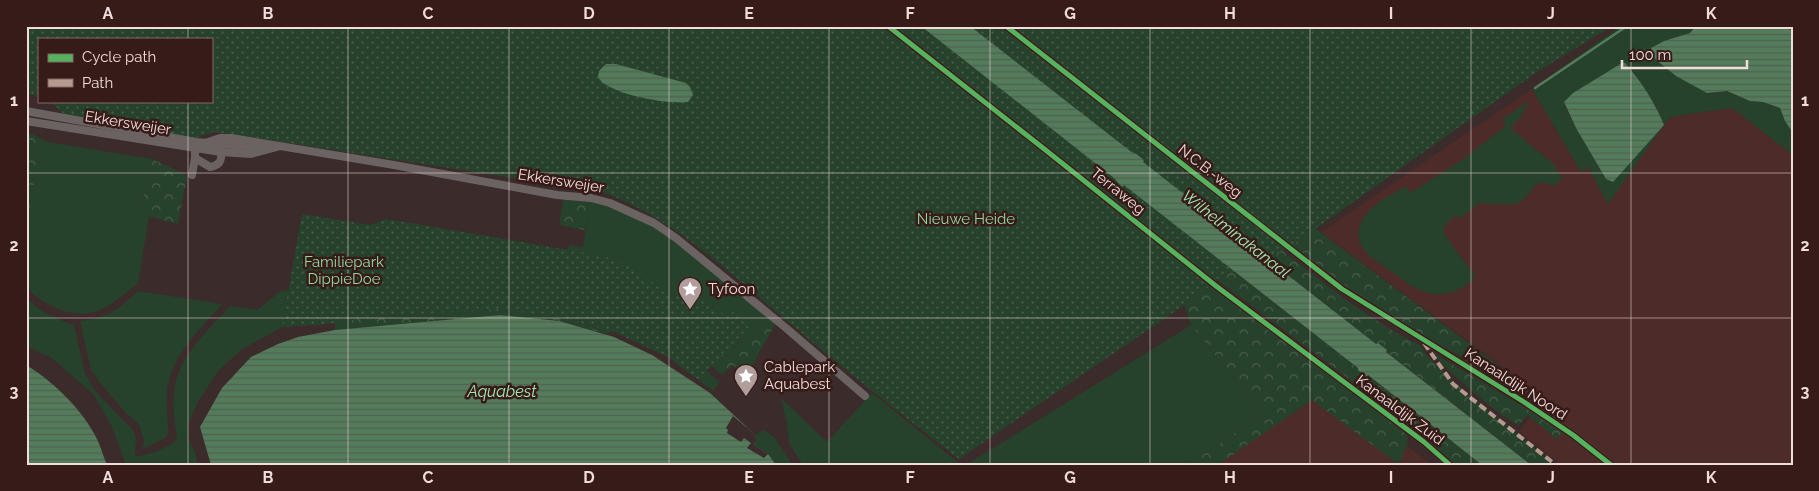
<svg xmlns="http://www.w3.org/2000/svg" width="1819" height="491" font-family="Raleway,sans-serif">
<defs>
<pattern id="forest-crowns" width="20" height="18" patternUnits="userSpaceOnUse" patternTransform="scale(1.25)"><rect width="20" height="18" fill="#27422c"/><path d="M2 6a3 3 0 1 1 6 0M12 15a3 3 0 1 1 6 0" fill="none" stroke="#475d4a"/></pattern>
<pattern id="park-dots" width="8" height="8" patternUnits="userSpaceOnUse" patternTransform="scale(1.25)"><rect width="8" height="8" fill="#27422c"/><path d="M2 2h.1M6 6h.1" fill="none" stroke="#475d4a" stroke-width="1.8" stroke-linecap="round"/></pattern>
<pattern id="water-rules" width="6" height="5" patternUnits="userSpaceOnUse" patternTransform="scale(1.25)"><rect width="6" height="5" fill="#547b5b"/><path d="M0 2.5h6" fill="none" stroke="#4f614f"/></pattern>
</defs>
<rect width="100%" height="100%" fill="#3b2b2a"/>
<g fill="#4d2b28">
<path d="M1532,89L1581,172L1587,166L1610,199L1670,117L1732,108L1793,155V465H1561L1519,431L1546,399L1321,232Z"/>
<path d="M1332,387L1432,465H1218L1244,445Z"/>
</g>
<g fill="#27422c" fill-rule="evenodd">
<path d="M1621,26H1696L1690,33L1664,41L1707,93L1726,91L1750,101L1763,102L1780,108L1785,121L1793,133V155L1732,108L1670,117L1608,204L1588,167L1581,172L1532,89ZM1634,73L1657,108L1606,179L1576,128L1564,104Z"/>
<path d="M1529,101L1520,118L1510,128L1556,166L1555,169L1563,177L1554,186C1529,174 1536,197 1517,203C1505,206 1490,203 1478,203L1460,219L1456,215L1446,224L1443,231L1445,235L1475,276C1462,294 1438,299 1417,289C1408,285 1401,277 1392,272C1377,261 1352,249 1360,226C1366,206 1390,196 1406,186L1410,193L1459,162L1506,126L1502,120Z"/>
<path d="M41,139L48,142L152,159L140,214L149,216L138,283C113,303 95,322 61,310C49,305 29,296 26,282C25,276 26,267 26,260C26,219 35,179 41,139Z"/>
<path d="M590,201C652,212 721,277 768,318L752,338L742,339L726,356L706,349L561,290L569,245L583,247Z"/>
<path d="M282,290L339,299L640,315L720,382L713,391L668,357L630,339L612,331L559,317L372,310L327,324L282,327L241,350L218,371L198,402L189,422L188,433L189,440L195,452L198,465H126L113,429L94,395L52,358L26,346V297C38,312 57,319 74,325L85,374L96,392L133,430L136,438L135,456C147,456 169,448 177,439C175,423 172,407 174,392C177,357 208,331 230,306L257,310Z"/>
<path d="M138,291L222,304C200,330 171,355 167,391C166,405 168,420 168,434L165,438L143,449L144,440L139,424L125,412L101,384L91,370L80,321C111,317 116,311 138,291Z"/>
<path d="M1191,325L1263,414L1188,465H966Z"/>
<path d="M872,393L961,465H803L789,443L787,424L781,398L827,442Z"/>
<path d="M763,430L774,437L793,465H776L768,454L754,445L757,439L754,436Z"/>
</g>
<g fill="url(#forest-crowns)">
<path d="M1083,83L1284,205L1498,365L1482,367L1413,331L1369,304Z"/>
<path d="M1098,107L1346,300L1393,331L1421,346L1427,356L1456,384L1555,465H1531L1384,350H1387L1378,343V346L1141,160Z"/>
<path d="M26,131L41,139L26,234Z"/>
<path d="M152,159L187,175L178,224L140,214Z"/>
<path d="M1122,184L1482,465H1454L1369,394L1215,278Z"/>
<path d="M564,196L590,201L585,230L559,225Z"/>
<path d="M1167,251L1407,435L1408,442L1399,465L1312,400L1218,465H1188L1263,414L1191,325Z"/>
<path d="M353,301L373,317L496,309L559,317L612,331L606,334L559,321L500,315L335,330V322Z"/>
<path d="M768,318L775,324L746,377L733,365L722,375L698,355L706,349L726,356L743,339L752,338Z"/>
<path d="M1435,354L1527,409L1562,433L1557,439L1527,415L1519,425C1514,422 1509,420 1505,417C1492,408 1439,365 1435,354Z"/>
</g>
<g fill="url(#park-dots)">
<path d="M26,26H1612L1537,72L1288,248L1223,276L1189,302L959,459C902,415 846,371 791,324C733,276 675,219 603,192L231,134L213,132L193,139L65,115L50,101H211V39H39V96L26,94Z"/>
<path d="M302,214L370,225L386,219L604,256L634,268L671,297L689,285L726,316L733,312L749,327L698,379L668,357L612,331L559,317L521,312L496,309L373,317L327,324L282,327Z"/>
</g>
<g fill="url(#water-rules)">
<path d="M921,26H970L1134,154L1135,153L1144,160L1143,162L1376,344L1378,343L1387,350L1386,352L1531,465H1482L1368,375L1366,377L1358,370V368L1124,185L1122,187L1114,178Z"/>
<path d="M1696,26H1783L1791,30L1793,33V133L1785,121L1780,108L1763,102L1750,101L1727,91L1707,93L1676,76L1655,59L1651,48L1664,41L1690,33Z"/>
<path d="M1622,63H1625C1641,81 1655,103 1664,125L1613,182L1606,179L1576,128L1564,102L1573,93Z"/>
<path d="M606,64H616L686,83L690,87L693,95L688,102C670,105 606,94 598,77L599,71Z"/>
<path d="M500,315L559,321L614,337L652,355L710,393L751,431L757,439L754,445L768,454L776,465H211L200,427L222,388L251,357L278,344L298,337L335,330Z"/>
<path d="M26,365C53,381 83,410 97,439C101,447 103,456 107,465H26Z"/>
</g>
<path fill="#3b2b2a" d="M733,416L751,431L757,439L754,445L768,454L764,458L747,448L751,443L744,438L741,442L727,433L728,430L726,428Z"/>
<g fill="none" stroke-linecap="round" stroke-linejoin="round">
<path stroke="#547b5b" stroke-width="2.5" d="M1535,88L1627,26"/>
<g stroke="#6a6362" stroke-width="8">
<path d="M888,26L1043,148L1216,286L1424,442L1450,465"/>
<path d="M1006,26L1342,289L1524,402L1573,435L1611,465"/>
<path d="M26,111L196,142L257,147"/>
<path d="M26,121L221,152C222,162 219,165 210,167L195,158V149"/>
<path d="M205,143L220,138H231L394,165L557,195L591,198L610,203L654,223L676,238L786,328L865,396"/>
<path d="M218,149L221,152L251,154L277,147"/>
<path d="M192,175L195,158"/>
</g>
<path stroke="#b69a8f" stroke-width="4" stroke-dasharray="8 4" stroke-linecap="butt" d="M1424,343L1453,384L1556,465"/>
<g stroke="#371b19" stroke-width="8">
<g id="cycleway">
<path d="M888,26L1043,148L1216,286L1424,442L1450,465"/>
<path d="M1006,26L1342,289L1524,402L1573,435L1611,465"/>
</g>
</g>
<use href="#cycleway" stroke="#56b35d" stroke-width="5"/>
</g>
<path fill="none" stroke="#f0dcda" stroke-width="1" stroke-opacity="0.55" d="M188,26V39M348,26V465M509,26V465M669,26V465M829,26V465M990,26V465M1150,26V465M1310,26V465M1471,26V465M1631,26V465M188,101V465M26,173H1793M26,318H1793"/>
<defs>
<g id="sight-pin" transform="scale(1.25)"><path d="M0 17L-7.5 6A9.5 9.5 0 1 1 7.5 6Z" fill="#b19e9c" stroke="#371b19"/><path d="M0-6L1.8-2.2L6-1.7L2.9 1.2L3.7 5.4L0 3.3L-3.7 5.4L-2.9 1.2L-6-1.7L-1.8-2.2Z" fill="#fff"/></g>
</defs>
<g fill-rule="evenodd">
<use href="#sight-pin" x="690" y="289"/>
<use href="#sight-pin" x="746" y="376"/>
</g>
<g text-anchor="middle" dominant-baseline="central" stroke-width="5" stroke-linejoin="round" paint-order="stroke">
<g font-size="15" fill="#f0dcda" stroke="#371b19">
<text transform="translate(128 123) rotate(9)">Ekkersweijer</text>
<text transform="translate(1210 171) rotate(38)">N.C.B.-weg</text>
<text transform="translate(561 181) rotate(9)">Ekkersweijer</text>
<text transform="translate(1118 191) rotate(39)">Terraweg</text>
<text transform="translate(1516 384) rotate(33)">Kanaaldijk Noord</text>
<text transform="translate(1400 410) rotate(37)">Kanaaldijk Zuid</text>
</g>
<g font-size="15" fill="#92d7a1" stroke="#371b19">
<text x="966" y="219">Nieuwe Heide</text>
<text x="344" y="262">Familiepark<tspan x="344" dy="17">DippieDoe</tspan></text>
</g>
<g font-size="15" fill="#f0dcda" stroke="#371b19" text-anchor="start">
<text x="708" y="289">Tyfoon</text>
<text x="764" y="367">Cablepark<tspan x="764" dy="17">Aquabest</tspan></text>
</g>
<g font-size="16" font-style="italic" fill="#a2e8b1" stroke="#371b19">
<text transform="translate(1236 234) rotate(38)">Wilhelminakanaal</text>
<text x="502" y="391">Aquabest</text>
</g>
</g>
<rect width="1819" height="491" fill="none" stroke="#371b19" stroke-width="55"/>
<rect x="38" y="38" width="175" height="65" fill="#371b19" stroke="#816866"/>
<rect x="48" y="54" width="25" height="8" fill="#56b35d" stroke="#816866"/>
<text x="82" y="62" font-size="15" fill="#f0dcda">Cycle path</text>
<rect x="48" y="79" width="25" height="8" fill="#b69a8f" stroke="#816866"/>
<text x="82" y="88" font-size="15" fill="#f0dcda">Path</text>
<path d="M1622 60v8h125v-8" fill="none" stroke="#f0dcda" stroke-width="2.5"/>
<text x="1629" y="60" font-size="15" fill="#f0dcda" stroke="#371b19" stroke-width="4" paint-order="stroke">100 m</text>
<rect x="28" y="28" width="1764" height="436" fill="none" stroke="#f0dcda" stroke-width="2"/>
<g font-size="16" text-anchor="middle" font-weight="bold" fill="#f0dcda">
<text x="108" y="19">A</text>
<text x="268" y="19">B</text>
<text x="428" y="19">C</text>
<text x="589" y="19">D</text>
<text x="749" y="19">E</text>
<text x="910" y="19">F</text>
<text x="1070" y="19">G</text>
<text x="1230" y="19">H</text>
<text x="1391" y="19">I</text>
<text x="1551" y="19">J</text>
<text x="1711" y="19">K</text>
<text x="14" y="106">1</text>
<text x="1805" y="106">1</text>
<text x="14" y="251">2</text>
<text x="1805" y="251">2</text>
<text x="14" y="397">3</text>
<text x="1805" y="397">3</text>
<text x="108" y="483">A</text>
<text x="268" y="483">B</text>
<text x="428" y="483">C</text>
<text x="589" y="483">D</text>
<text x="749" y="483">E</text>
<text x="910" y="483">F</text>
<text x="1070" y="483">G</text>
<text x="1230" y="483">H</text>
<text x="1391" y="483">I</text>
<text x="1551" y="483">J</text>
<text x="1711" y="483">K</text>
</g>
</svg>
